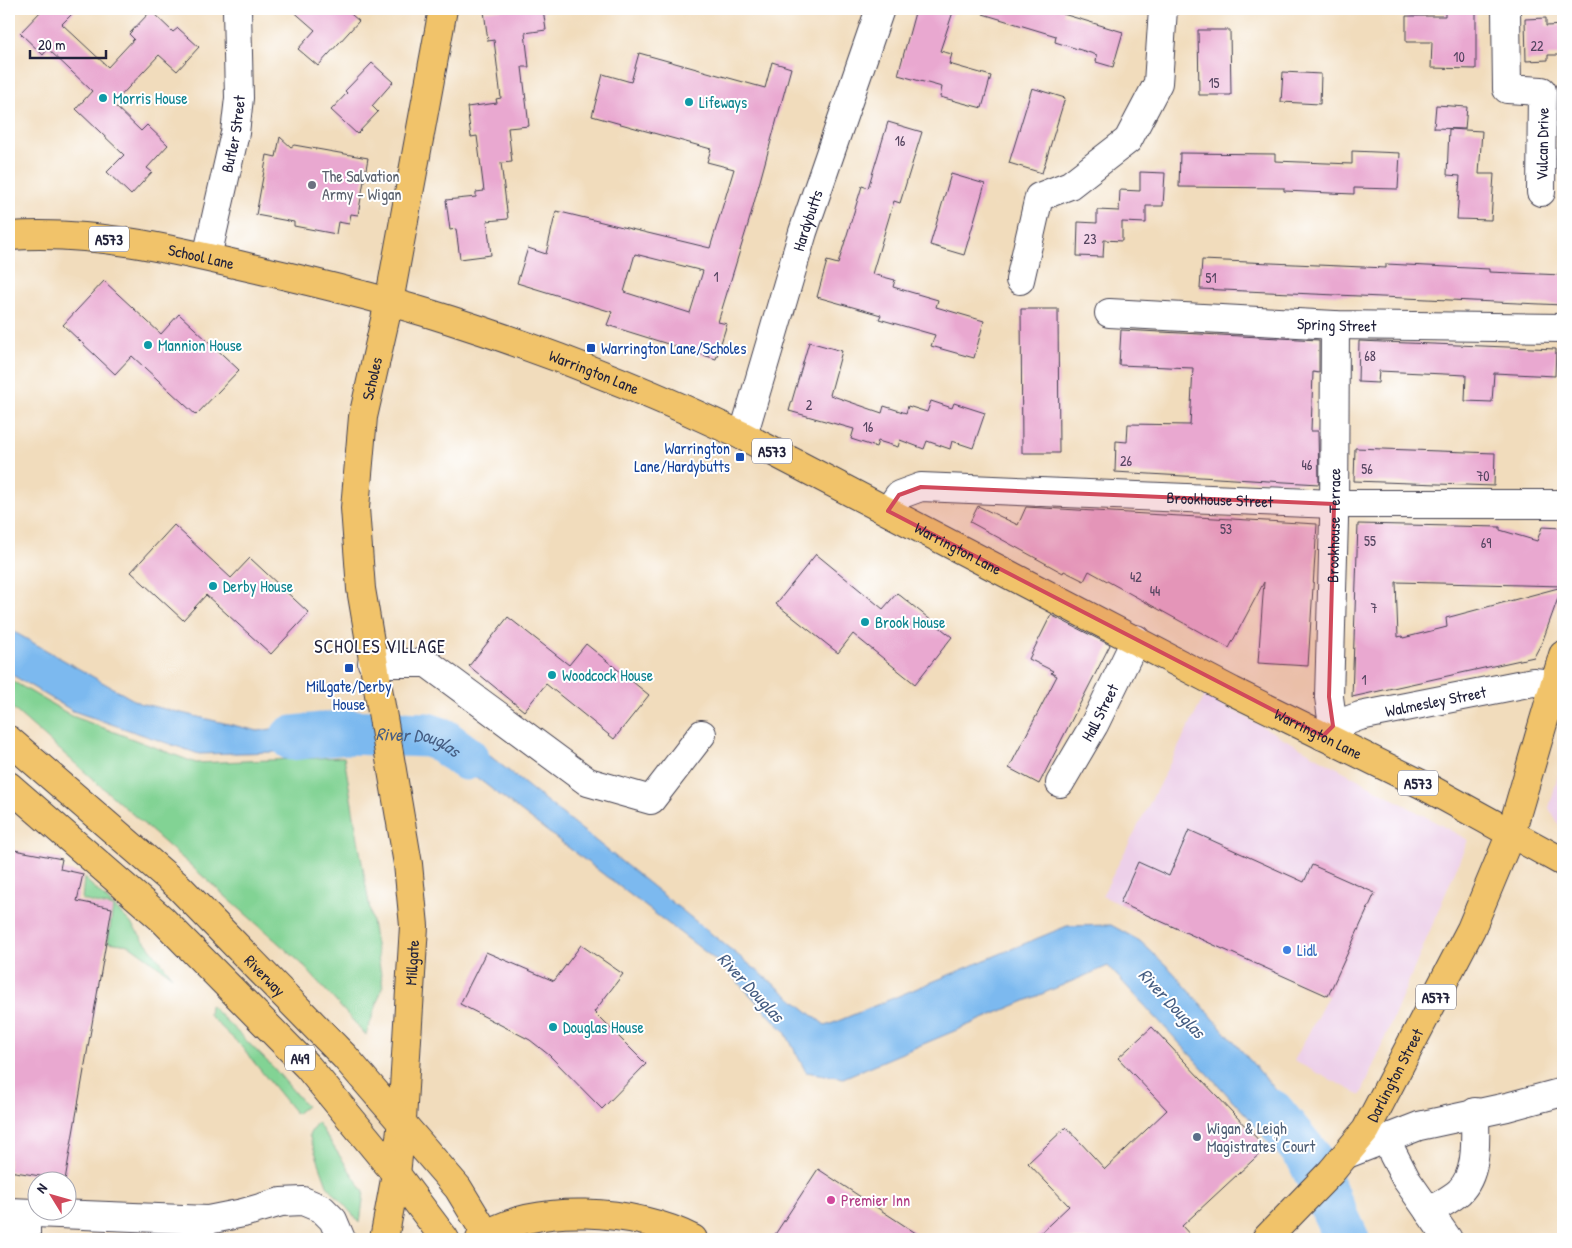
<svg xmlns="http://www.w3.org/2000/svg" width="1572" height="1248" font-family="'Patrick Hand',sans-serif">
<rect width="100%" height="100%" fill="#fff"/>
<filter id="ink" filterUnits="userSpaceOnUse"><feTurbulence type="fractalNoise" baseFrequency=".02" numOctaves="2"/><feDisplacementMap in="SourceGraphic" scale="10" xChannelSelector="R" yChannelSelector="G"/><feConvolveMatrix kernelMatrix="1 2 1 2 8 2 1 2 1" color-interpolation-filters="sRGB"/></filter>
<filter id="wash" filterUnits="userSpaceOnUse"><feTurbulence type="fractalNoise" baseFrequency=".0096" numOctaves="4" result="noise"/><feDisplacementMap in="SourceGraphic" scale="20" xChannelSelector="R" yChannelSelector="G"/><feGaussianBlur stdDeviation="1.12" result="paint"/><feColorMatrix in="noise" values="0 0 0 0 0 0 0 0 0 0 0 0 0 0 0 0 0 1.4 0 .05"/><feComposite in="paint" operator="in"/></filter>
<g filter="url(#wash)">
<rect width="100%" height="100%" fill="#f1dcbc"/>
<g fill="#edd0e9">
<path d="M1205,695L1468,840L1361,1095L1294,1061L1328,996L1102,896Z"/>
<path d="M1563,757V827L1558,824L1549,808Z"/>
</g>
<g fill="#82d394" stroke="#527a68">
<path d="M9,679L72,716L196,763L344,757L383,986L366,1035L301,963L9,705Z"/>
<path d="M84,878L129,921L172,976L129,945L108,942L113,907L82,900Z"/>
<path d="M210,1005L273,1067L306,1106L296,1114L240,1045L209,1015Z"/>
<path d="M317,1122L364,1192L360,1223L327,1185L309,1135Z"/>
</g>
<g fill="#7cb9ef" stroke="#4f6e95">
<path d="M9,629L139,703L258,731L351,717L358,750L199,754L73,711L9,673Z"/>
<path d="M433,717L464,735L826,1026L1067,926L1111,925L1140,941L1172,971L1323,1144L1299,1172L1108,966L843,1078L806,1072L785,1032L721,964L451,758L414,752L408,719Z"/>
<path d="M1341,1203L1357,1239H1332L1323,1221Z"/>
</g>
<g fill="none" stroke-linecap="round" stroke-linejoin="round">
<g stroke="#7cb9ef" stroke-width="45">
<path id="s1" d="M292,738L347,732L427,735L442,740L466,758"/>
<path d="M1272,1112L1308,1156L1347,1239"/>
</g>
</g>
<g id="blocks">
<g fill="#e9a8d0" fill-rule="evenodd">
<path d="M43,9H77L62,24L108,67L134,39L129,34L151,11L173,32L178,28L199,47L177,71L159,55L113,104L141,131L147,125L168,145L147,168L152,172L131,195L107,172L124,155L76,109L92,91L48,49L43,55L20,33Z"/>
<path d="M291,9H345L359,21L318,66L298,49L315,30Z"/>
<path d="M508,9H543L546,30L525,33L529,67H522L529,126L508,128L512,162L501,163L508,219L487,221L491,255L460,259L456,229L450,230L446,200L476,197V192L484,191L477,136L471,137L467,107L497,103L496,99L501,98L494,40L488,41L484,11Z"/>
<path d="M916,9H954L940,51L952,54L949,64L991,76L982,108L940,97L942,87L898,75Z"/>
<path d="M984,9H1065L1063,14L1123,32L1113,67L1096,62L1097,55L1055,42L1056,36L983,14Z"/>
<path d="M1445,9H1476V69L1431,68L1432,42H1406V16H1445Z"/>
<path d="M1546,18V26L1563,25V55H1548V60L1526,61L1525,19Z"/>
<path d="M1198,30H1230L1231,95H1199Z"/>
<path d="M639,53L765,88L772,62L791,68L749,221L718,322L727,324L716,359L607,325L612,312L517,283L528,248L546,254L556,211L710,248L734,169L707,162L711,149L592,116L603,74L631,82ZM635,254L703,271L690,313L624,292Z"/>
<path d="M372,63L393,82L372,106L378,112L357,134L331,110L347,93L345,91Z"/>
<path d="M1283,72L1321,74L1320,104L1281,102Z"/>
<path d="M1032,88L1065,98L1042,173L1009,163Z"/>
<path d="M1436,105L1467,107L1465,129L1434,128Z"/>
<path d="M888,122L922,132L900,203L894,201L872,274L895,280L893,287L938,300L936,307L984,321L974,358L931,346L935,335L879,319L881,315L817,297L827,261L838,264L862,186L868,188Z"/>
<path d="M1449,129L1482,131L1479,174H1494L1491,220L1457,219L1460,176L1447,175Z"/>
<path d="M280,137L291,147L294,145L368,158L358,215L351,214L349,224L338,222L336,234L294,226V222L256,215L267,155L276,157Z"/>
<path d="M1352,151L1400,153L1398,189L1354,188V194L1284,191V188L1179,187L1180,153L1275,154V161L1352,164Z"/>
<path d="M1140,172L1165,173L1163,206H1146V223L1122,222V241L1104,240L1103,257L1077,256L1078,222L1097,223V210L1119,211L1120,190L1140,191Z"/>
<path d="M951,174L985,184L964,255L930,245Z"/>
<path d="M1202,260L1386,268V264L1489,269V272L1563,275V305L1200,289Z"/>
<path d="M104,281L161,334L179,314L239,370L196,415L132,356L115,374L63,325Z"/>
<path d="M1021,309H1058L1059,453H1022Z"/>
<path d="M1121,330L1319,340V373L1313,372L1311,431H1318L1319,484L1115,472L1116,441L1127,442L1128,424L1190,425L1193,368L1119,365Z"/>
<path d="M1359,341L1556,349L1555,376L1494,373L1492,402L1465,401L1466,375L1379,371L1378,383L1358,382Z"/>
<path d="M809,342L842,351L830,395L882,413L884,406L906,413L908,406L927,412L931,401L952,408L954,403L985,413L973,448L952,441L950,449L927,441L924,449L900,440L898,447L878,441L876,447L851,439L854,429L789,411Z"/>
<path d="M1355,448L1495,453L1494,486L1354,481Z"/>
<path d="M978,506L1018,525L1026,507L1317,524L1308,666L1258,663L1264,582L1229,648L1089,571L1084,581L1064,571L1063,573L970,522Z"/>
<path d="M1358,524L1500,527V530L1537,541L1542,527L1563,528V586L1396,582L1398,637L1402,636L1403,638L1447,627L1446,618L1562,587L1543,640L1534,657L1352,697Z"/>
<path d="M174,525L231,578L250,558L309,613L271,654L206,595L183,620L131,572Z"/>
<path d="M816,554L883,609L897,593L952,637L915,684L853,634L838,653L776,604Z"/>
<path d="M1051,615L1110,645L1039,784L1009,768L1057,676L1051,673L1053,671L1029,659Z"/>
<path d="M508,617L569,665L586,644L649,695L614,739L546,684L524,711L469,666Z"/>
<path d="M1189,830L1304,882L1312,865L1375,893L1328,996L1120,903L1138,862L1169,876Z"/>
<path d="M9,849L62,859L60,869L83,874L77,901L112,908L65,1180L9,1171Z"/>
<path d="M581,945L623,974L594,1012L646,1064L602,1109L549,1055L530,1040L460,1004L486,952L554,981Z"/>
<path d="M1152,1027L1266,1148L1182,1226L1194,1239H1034L1069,1206L1028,1163L1066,1127L1105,1169L1167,1110L1118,1058Z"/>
<path d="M818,1169L925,1239H772Z"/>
</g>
</g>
</g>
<g filter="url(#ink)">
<use href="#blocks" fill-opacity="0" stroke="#413e4e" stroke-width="1"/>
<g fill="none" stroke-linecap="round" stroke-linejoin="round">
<g stroke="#413e4e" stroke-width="30">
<g id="minor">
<path d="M1506,9L1507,89L1542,91L1541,192"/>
<path id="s2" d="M207,257L235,133L239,98L237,9"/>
<path d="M1020,280L1039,197L1070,185L1128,140L1158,83L1163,9"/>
<path id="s3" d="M1109,313L1335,325L1563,328"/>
<path id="s4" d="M743,436L803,232L880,9"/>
<path id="s5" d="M888,511L899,495L921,487L1334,504H1563"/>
<path d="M372,663H427L588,782L651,800L702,734"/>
<path id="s6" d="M1333,726L1329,697L1334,519L1335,325"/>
<path id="s7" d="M1323,736L1333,726L1360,716L1533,682L1554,684"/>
<path id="s8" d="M1060,783L1094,725L1136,639"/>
<path d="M1347,1154L1419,1126L1507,1107L1563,1092"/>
<path d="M1393,1154L1406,1179L1448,1239"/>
<path d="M9,1212L208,1220L243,1213L281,1202L303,1201L322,1209L333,1220L341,1239"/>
<path d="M1429,1212C1438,1205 1450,1200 1459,1192C1479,1173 1475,1138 1475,1112"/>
<path d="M26,1239V1214"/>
</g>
</g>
<g stroke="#413e4e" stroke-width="30">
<g id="major">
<path id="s9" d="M9,236C92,230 172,249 252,268C318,283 385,299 450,320C550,352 648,391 743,436L1232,691L1423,785L1563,862"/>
<path id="s10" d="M396,1174L402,1120L414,926L408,864L361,589L355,508L363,417L389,302L443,9"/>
</g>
</g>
<g stroke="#413e4e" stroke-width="30">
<g id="highway">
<path id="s11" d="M9,740L179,887L345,1057L458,1188L489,1239"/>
<path d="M9,786L162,919L308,1067L396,1174L445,1239"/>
<path d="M384,1239L396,1174"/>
<path d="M480,1239C532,1201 638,1209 693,1239"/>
<path id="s12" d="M1266,1239L1331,1172L1366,1130L1471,929L1511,833L1563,655"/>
</g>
</g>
<use href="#minor" stroke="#fff" stroke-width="28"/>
<use href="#major" stroke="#f1c36a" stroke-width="28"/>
<use href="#highway" stroke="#f1c36a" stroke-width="28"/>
</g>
</g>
<path fill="#d1495b" fill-opacity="0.2" stroke="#d1495b" stroke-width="4" stroke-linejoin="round" d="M921,487L1334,504L1329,697L1333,726L1323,736L888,511L899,495Z"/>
<g fill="#0f9aa8" stroke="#fff" stroke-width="2">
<circle cx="103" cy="98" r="5"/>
<circle cx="689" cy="102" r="5"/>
<circle cx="148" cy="345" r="5"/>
<circle cx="213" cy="586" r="5"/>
<circle cx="865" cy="622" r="5"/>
<circle cx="552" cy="675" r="5"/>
<circle cx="553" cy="1027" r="5"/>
</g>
<circle fill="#6b7280" stroke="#fff" stroke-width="2" cx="312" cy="185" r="5"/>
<g fill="#1a4fb4" stroke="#fff" stroke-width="2">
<rect x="586" y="343" width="10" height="10" rx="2.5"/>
<rect x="735" y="452" width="10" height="10" rx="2.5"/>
<rect x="344" y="663" width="10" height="10" rx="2.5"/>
</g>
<circle fill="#3f7fe0" stroke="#fff" stroke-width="2" cx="1287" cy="950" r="5"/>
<circle fill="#5c6f8a" stroke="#fff" stroke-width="2" cx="1197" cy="1137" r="5"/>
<circle fill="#d1479c" stroke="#fff" stroke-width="2" cx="831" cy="1200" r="5"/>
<g text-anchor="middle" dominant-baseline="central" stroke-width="4" stroke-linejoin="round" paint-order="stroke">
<g font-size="14" fill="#544460">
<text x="1537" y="45">22</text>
<text x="1459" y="56">10</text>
<text x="1214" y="82">15</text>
<text x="900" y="140">16</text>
<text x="1090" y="238">23</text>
<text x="716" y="276">1</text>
<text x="1211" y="277">51</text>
<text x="1370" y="355">68</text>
<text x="809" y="404">2</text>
<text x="868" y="426">16</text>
<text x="1126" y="460">26</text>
<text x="1307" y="464">46</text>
<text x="1367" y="468">56</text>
<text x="1483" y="475">70</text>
<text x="1226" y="528">53</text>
<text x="1370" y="540">55</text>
<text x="1486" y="542">69</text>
<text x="1136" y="576">42</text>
<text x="1155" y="590">44</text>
<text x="1374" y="607">7</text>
<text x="1364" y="679">1</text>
</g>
<g fill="#fff" stroke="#646476" stroke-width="1">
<rect x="89" y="226.5" width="40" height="25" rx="4"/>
<rect x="752" y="438.5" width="40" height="25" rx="4"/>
<rect x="1398" y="770.5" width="40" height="25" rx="4"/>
<rect x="1416" y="984.5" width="40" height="25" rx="4"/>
<rect x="285" y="1045.5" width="30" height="25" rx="4"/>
</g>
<g font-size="15" font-weight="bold" fill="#22223b">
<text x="109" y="239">A573</text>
<text x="772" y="451">A573</text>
<text x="1418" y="783">A573</text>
<text x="1436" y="997">A577</text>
<text x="300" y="1058">A49</text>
</g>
<g font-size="16" fill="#0d838f" stroke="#fff" text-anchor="start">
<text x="113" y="98">Morris House</text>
<text x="699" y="102">Lifeways</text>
<text x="158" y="345">Mannion House</text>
<text x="223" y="586">Derby House</text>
<text x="875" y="622">Brook House</text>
<text x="562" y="675">Woodcock House</text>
<text x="563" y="1027">Douglas House</text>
</g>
<g font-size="16" fill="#22223b" stroke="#fff">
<text stroke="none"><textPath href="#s2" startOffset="126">Butler Street</textPath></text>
<text transform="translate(1542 144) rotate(-89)">Vulcan Drive</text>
<text stroke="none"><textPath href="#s4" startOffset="225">Hardybutts</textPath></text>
<text stroke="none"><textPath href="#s9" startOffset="194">School Lane</textPath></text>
<text stroke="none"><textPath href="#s3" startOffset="228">Spring Street</textPath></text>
<text stroke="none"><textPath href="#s9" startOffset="604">Warrington Lane</textPath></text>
<text stroke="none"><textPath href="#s10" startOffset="802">Scholes</textPath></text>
<text stroke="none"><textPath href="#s5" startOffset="342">Brookhouse Street</textPath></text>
<text stroke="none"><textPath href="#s6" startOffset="201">Brookhouse Terrace</textPath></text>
<text stroke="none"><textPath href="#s9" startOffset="1009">Warrington Lane</textPath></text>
<text stroke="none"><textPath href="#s7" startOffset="120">Walmesley Street</textPath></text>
<text stroke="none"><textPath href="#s8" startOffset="81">Hall Street</textPath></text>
<text stroke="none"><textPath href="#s9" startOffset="1414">Warrington Lane</textPath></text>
<text stroke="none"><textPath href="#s10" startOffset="212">Millgate</textPath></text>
<text stroke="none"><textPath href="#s11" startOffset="348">Riverway</textPath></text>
<text stroke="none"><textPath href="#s12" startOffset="210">Darlington Street</textPath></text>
</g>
<g font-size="16" fill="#5b616d" stroke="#fff" text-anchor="start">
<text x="322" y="176">The Salvation<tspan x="322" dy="18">Army - Wigan</tspan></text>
</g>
<g font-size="16" fill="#164399" stroke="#fff" text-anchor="start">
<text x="601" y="348">Warrington Lane/Scholes</text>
<text x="730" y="448" text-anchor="end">Warrington<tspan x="730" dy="18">Lane/Hardybutts</tspan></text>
<text x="349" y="686" text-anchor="middle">Millgate/Derby<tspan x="349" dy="18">House</tspan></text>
</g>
<g font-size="16" fill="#366cbe" stroke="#fff" text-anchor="start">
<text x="1297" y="950">Lidl</text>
</g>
<g font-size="16" fill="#4e5e75" stroke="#fff" text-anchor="start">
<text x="1207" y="1128">Wigan &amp; Leigh<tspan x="1207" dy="18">Magistrates' Court</tspan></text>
</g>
<g font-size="16" fill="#b23c85" stroke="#fff" text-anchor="start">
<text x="841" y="1200">Premier Inn</text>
</g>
<g font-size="18" letter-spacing="1" fill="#22223b" stroke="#fff">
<text x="380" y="646">SCHOLES VILLAGE</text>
</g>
<g font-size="18" font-style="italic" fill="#465e83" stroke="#fff">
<text stroke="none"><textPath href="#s1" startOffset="128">River Douglas</textPath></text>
<text transform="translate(751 987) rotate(47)">River Douglas</text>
<text transform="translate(1172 1003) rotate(47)">River Douglas</text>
</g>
</g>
<rect width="1572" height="1248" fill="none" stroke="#fff" stroke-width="30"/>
<g transform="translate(52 1196) rotate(307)"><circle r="24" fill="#ffffff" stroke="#a7a7b1"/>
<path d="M0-4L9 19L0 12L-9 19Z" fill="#d1495b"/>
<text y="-8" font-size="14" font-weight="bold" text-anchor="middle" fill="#22223b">N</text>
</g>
<path d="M30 50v8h76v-8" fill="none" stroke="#22223b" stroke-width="2.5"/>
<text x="38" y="50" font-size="15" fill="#22223b" stroke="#ffffff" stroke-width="4" paint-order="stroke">20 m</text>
</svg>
